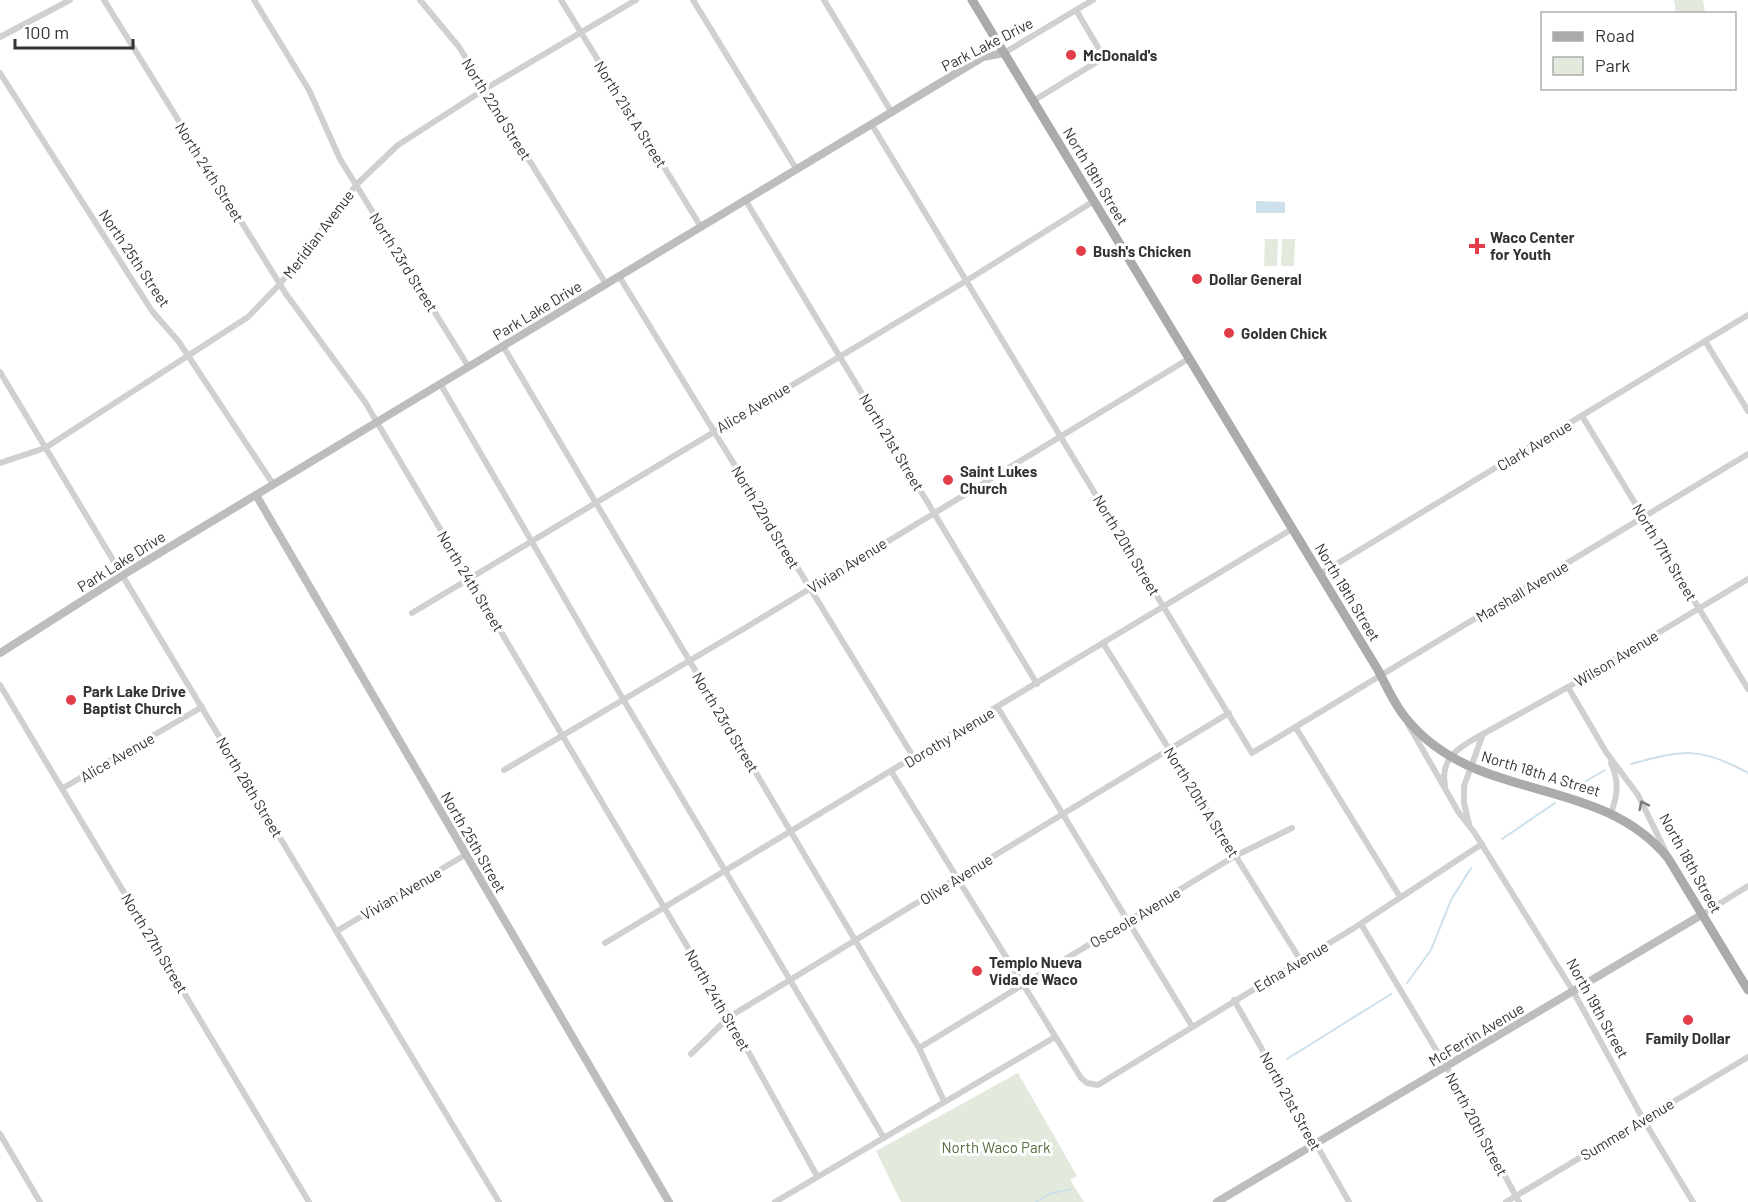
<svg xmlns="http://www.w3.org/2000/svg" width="1748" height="1202" font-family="Barlow,sans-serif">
<rect width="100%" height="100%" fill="#fff"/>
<g fill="#e3e9dc">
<path d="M1674,0H1703L1705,13H1676Z"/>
<path d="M1265,239H1278L1277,266H1264Z"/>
<path d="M1282,239H1295L1294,266H1281Z"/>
<path d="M1018,1073L1077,1176L1070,1180L1084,1202H901L876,1151Z"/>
</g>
<path fill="#cde0eb" d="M1256,201L1285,202V213H1256Z"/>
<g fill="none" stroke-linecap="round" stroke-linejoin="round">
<g stroke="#cde0eb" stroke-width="2">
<path d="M1631,764C1682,750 1700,746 1748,773"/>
<path d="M1576,787L1605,770"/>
<path d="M1502,839L1555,803"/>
<path d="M1407,983L1431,950L1451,900L1471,868"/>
<path d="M1287,1059L1391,994"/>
<path d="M1036,1202L1049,1194L1071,1189"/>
</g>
<g stroke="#d0d0d0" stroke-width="6">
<path d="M104,0L286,294L365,402L729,1017L817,1176"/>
<path d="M254,0L309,90L340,159L468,366"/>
<path d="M420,0L459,47L606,284"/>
<path d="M561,0L701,227"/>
<path d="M693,0L797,170"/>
<path d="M824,0L892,113"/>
<path d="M0,37L70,0"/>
<path d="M1004,53L1093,0"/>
<path d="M0,73L152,311L179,342L273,484"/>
<path d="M1033,101L1100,60L1099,49L1076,10"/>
<path d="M872,125L1252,753L1748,454"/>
<path d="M746,201L1037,684"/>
<path d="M619,276L914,758"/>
<path d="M1705,341L1748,411"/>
<path d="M503,346L919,1048L944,1101"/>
<path d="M0,372L499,1202"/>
<path d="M441,385L623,699L884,1138"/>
<path d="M1582,416L1748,689"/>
<path d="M0,463L45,448L248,317L280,284L356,185L398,145L485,89L636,0"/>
<path d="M1320,574L1748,315"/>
<path d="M412,613L966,281L1094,201"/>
<path d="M1103,643L1301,961"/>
<path d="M0,685L309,1202"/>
<path d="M1568,687L1606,752L1638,795L1667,854"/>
<path d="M998,708L1192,1026"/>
<path d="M1408,724L1459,813L1474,832L1573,991L1643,1119L1693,1202"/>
<path d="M1296,728L1400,897"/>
<path d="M1483,734L1568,687L1748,579"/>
<path d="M504,770L745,628L1190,358"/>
<path d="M891,771L1081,1078L1087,1083L1098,1085L1354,928L1482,844"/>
<path d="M1445,785C1439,757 1463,745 1483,734L1464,786V803L1469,824"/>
<path d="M63,788L202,707"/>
<path d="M1611,813C1618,795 1619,781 1611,763"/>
<path d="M1703,914L1748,886"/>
<path d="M1361,924L1447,1068L1519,1202"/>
<path d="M337,931L465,855"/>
<path d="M605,943L1292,529"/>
<path d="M1234,1000L1349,1202"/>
<path d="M919,1048L1235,856L1292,828"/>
<path d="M691,1054L729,1017L1229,713"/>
<path d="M0,1134L40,1202"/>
<path d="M775,1202L1055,1037"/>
<path d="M1506,1202L1748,1057"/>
</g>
<g stroke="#bdbdbd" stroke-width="8">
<path d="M256,495L669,1202"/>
<path d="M0,653L123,575L983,57L1004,53"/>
<path d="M1217,1202L1703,914"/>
</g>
<path stroke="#ababab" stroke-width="9" d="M972,0L1378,670C1386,685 1394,704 1405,717C1474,805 1599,773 1668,858L1748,990"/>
</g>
<defs><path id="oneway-chevron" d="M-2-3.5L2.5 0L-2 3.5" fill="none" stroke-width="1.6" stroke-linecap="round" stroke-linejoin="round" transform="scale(1.5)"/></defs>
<use stroke="#7a7a7a" href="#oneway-chevron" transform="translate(1643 805) rotate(-116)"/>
<g fill="#e13e4a" stroke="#fff" stroke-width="2">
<circle cx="1071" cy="55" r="6"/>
<path d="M1474 237h6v6h6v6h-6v6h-6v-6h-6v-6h6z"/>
<circle cx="1081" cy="251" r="6"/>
<circle cx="1197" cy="279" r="6"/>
<circle cx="1229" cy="333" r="6"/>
<circle cx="948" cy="480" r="6"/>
<circle cx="71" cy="700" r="6"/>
<circle cx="977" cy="971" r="6"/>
<circle cx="1688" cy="1020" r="6"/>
</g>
<g text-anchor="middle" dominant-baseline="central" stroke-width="6" stroke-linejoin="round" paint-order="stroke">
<g font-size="15" fill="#333" stroke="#fff">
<text transform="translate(987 44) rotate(-27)">Park Lake Drive</text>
<text transform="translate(497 109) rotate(58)">North 22nd Street</text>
<text transform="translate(631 114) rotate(58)">North 21st A Street</text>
<text transform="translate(210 172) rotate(58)">North 24th Street</text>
<text transform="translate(1096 176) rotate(59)">North 19th Street</text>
<text transform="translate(318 234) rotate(-53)">Meridian Avenue</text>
<text transform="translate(135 258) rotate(56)">North 25th Street</text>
<text transform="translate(404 262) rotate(58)">North 23rd Street</text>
<text transform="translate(537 310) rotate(-31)">Park Lake Drive</text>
<text transform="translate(753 407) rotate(-31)">Alice Avenue</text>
<text transform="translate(892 442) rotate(59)">North 21st Street</text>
<text transform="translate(1534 445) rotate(-31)">Clark Avenue</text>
<text transform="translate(766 517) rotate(59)">North 22nd Street</text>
<text transform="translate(1127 545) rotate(59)">North 20th Street</text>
<text transform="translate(1665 552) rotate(59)">North 17th Street</text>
<text transform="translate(121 561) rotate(-32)">Park Lake Drive</text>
<text transform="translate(847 565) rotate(-32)">Vivian Avenue</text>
<text transform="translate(471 581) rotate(59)">North 24th Street</text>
<text transform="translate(1522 591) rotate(-31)">Marshall Avenue</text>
<text transform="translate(1348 592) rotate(59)">North 19th Street</text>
<text transform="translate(1616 658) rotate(-31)">Wilson Avenue</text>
<text transform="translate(726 722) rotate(59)">North 23rd Street</text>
<text transform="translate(949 737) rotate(-31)">Dorothy Avenue</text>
<text transform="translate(117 757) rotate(-30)">Alice Avenue</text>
<text transform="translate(1541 773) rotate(17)">North 18th A Street</text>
<text transform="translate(250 787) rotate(59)">North 26th Street</text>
<text transform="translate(1202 802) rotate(58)">North 20th A Street</text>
<text transform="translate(474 842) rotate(60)">North 25th Street</text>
<text transform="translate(1691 863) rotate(61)">North 18th Street</text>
<text transform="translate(956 879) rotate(-32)">Olive Avenue</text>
<text transform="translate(401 893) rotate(-30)">Vivian Avenue</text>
<text transform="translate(1135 917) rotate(-31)">Osceole Avenue</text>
<text transform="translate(155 943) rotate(59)">North 27th Street</text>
<text transform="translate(1291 966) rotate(-31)">Edna Avenue</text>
<text transform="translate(718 1000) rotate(60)">North 24th Street</text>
<text transform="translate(1598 1008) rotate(61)">North 19th Street</text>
<text transform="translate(1476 1034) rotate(-31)">McFerrin Avenue</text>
<text transform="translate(1291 1101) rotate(61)">North 21st Street</text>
<text transform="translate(1477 1124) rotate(62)">North 20th Street</text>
<text transform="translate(1627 1129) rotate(-31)">Summer Avenue</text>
</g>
<g font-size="15" font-weight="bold" fill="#333" stroke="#fff" text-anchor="start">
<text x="1083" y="55">McDonald's</text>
<text x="1490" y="237">Waco Center<tspan x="1490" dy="17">for Youth</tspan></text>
<text x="1093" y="251">Bush's Chicken</text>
<text x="1209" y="279">Dollar General</text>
<text x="1241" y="333">Golden Chick</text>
<text x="960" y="471">Saint Lukes<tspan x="960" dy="17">Church</tspan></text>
<text x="83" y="691">Park Lake Drive<tspan x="83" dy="17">Baptist Church</tspan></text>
<text x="989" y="962">Templo Nueva<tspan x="989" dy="17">Vida de Waco</tspan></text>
<text x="1688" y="1038" text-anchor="middle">Family Dollar</text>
</g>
<g font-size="15" fill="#566e40" stroke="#fff">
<text x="996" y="1147">North Waco Park</text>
</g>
</g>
<rect x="1541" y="12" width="195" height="78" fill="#ffffff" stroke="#adadad" stroke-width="1.5"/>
<rect x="1553" y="32" width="30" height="9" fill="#ababab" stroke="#adadad" stroke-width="1.5"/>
<text x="1595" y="42" font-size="18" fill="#333333">Road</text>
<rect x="1553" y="57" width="30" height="18" fill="#e3e9dc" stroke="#adadad" stroke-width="1.5"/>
<text x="1595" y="72" font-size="18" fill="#333333">Park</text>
<path d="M15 39v9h118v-9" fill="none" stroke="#333333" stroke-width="3"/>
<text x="24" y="39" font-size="18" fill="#333333" stroke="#ffffff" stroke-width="4.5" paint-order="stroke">100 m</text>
</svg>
